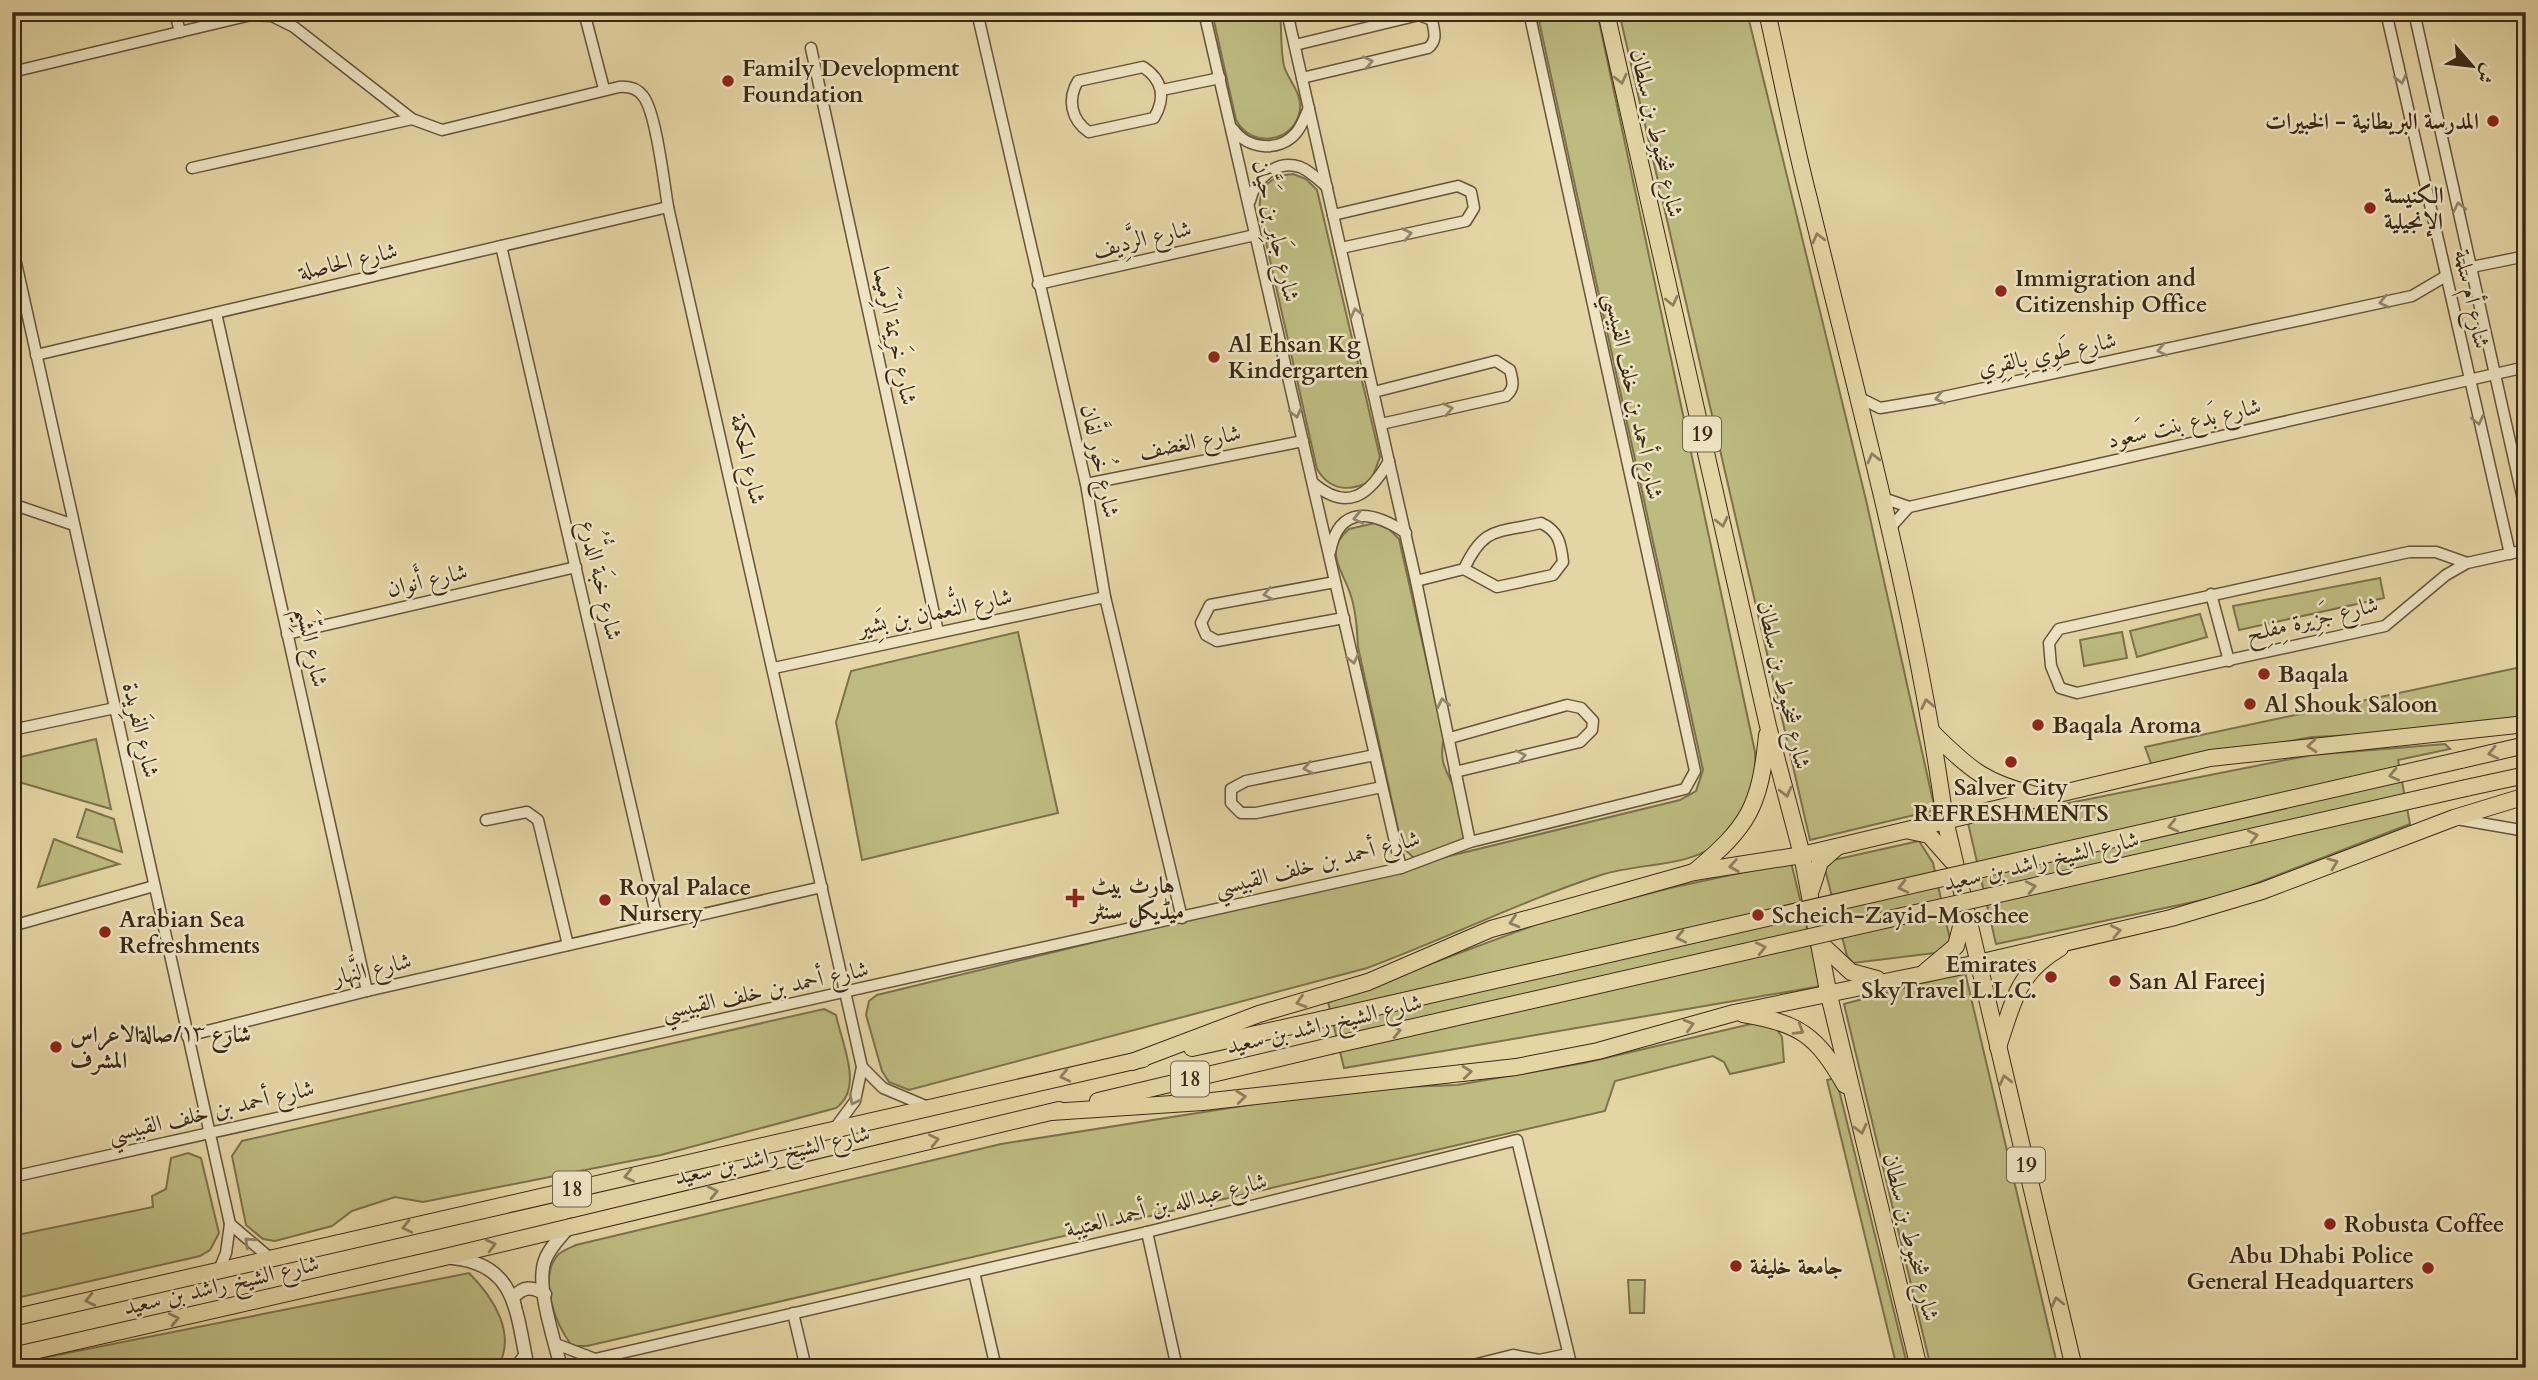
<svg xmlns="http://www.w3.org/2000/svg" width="2538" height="1380" font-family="Cardo,Amiri,serif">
<rect width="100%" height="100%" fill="#e5d5a4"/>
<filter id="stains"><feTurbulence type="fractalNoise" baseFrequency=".00286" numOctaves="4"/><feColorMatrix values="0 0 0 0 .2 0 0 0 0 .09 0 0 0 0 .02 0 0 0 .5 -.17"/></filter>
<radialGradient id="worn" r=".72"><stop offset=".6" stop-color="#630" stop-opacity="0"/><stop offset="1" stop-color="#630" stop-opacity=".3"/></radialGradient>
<g fill="#bdbb80" stroke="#7c724c" stroke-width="2">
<path d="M1212,12H1280C1282,30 1280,47 1284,66C1288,80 1302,92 1300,110C1295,143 1251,149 1236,120Z"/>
<path d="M1537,12H1597L1755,752C1757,786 1744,826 1715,846C1682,868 1637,863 1601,875C1521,901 1446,939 1367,968L909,1090L889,1082L882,1071L866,1015L869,1001L877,995L1680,800L1696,791L1703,770Z"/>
<path d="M1619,12H1747L1866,500L1935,810L1810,840Z"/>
<path d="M1293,174L1306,179L1317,190L1380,457L1371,481C1350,492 1330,491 1317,469L1261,220C1256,194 1264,176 1293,174Z"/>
<path d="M1375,523L1389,529L1399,539L1444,738C1437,767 1451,774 1458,798C1461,811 1462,825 1464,838L1462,843L1422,858L1413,857L1402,847L1358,647C1357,629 1356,610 1350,593C1342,569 1323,551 1349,529Z"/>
<path d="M2380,578L2384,598L2239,630L2233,606Z"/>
<path d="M2200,614L2207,637L2137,657L2130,631Z"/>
<path d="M1018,632L1058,813L862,860L836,722L851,671Z"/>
<path d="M2122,632L2127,658L2084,666L2080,640Z"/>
<path d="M2526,666V718L2418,732L2312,737L2152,766L2145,747Z"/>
<path d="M96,739L111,809L12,780V759Z"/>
<path d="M2445,744L2450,749L2398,760L2410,824L2226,895L1996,944L1968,823L2311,755Z"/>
<path d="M86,809L114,819L122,852L77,837Z"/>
<path d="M54,839L119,864L38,887Z"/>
<path d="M1919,841L1933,863L1951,944L1943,952L1853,963L1847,956L1825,869L1829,861Z"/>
<path d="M1791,862L1821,986L1344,1068L1328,1002L1551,919L1670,888Z"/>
<path d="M1965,972L2058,1368H1931L1844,1004Z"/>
<path d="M824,1009L836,1015C842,1044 864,1088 836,1108L661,1155L423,1202L395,1197L352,1211L332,1226L275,1241L263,1239L246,1225L232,1156L242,1141Z"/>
<path d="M1755,1023L1776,1028L1782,1037L1784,1062L1730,1074L1724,1062L1713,1056L1615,1081L1605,1111L587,1346H572C556,1325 538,1280 557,1256C561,1251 570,1248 576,1245L1001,1144L1350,1089L1457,1085L1584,1063Z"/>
<path d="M1836,1078L1908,1368H1897L1827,1080Z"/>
<path d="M188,1153L201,1158L219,1233L210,1250L200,1256L12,1299V1236L153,1207L152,1196L166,1189L171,1158Z"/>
<path d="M469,1273C493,1297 518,1335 497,1368H12V1364Z"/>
<path d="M1628,1280H1645L1644,1313H1630Z"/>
</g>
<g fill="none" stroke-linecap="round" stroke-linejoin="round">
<g stroke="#65543a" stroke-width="13">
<g id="minor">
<path d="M175,12L180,32"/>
<path d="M584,12L604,89"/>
<path d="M977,12L1086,484L1105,597L1182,918"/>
<path d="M1204,12L1401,868"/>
<path d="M1287,12L1416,581L1470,842"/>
<path d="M2386,12L2510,554"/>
<path d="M2414,12L2526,513"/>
<path d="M1295,45L1419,15L1432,20C1434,31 1438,40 1428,48L1302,78"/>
<path d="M811,48L938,632"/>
<path d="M1143,67C1163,80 1166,98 1154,118L1089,132C1071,120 1067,99 1078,81Z"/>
<path d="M12,72L251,15L272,16L294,27L412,119L442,130L619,87C629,86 637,88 643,96C656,112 664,183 668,207L862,1067L855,1101L835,1128"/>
<path d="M1162,90L1220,78"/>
<path d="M1233,129C1247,149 1279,153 1296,133C1302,126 1305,116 1309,108"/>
<path d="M192,168L412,119"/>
<path d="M1250,201C1255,179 1276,159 1300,167C1310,171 1319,180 1327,187"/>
<path d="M1333,215L1458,186L1471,192L1474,208L1466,221L1341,248"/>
<path d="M12,245L230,1224L226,1253L219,1270"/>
<path d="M501,246L658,923"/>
<path d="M2472,267L2526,256"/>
<path d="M1038,284L1255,235"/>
<path d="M216,313L367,991"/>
<path d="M36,355L668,207"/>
<path d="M1374,392L1496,361L1510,370C1513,381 1515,388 1506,396L1381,424"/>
<path d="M1858,397L1880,408L1934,399L2412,296L2446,276"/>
<path d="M1313,483C1347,512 1369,496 1389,461"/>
<path d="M1086,484L1303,441"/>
<path d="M1883,498L1909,507L2526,367"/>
<path d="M12,504L74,525"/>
<path d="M1890,528L1909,507"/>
<path d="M1330,552C1339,504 1373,511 1406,533"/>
<path d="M2467,563L2436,552H2409L2059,629L2049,643L2051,666L2060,688L2077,693L2385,626L2446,575L2467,563L2526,550"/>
<path d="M1416,581L1464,569L1497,587L1553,575L1563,562C1561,544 1559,531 1541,523C1497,533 1484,526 1464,569"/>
<path d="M1335,582L1210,605L1201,623L1206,635L1217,641L1344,618"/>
<path d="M2211,594L2229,661"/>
<path d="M287,634L576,567"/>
<path d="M774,668L1105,597"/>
<path d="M12,730L115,708"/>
<path d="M1450,738L1567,705L1581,708L1593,721L1592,730L1580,742L1455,772"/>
<path d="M1375,755L1246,781L1231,789V803L1241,813H1256L1382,787"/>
<path d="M2457,819L2526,831"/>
<path d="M486,820L527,812L538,820L568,945"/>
<path d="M12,926L154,886"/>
<path d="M187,1036L367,991L822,887"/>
<path d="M862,1067L883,1088L928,1107"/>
<path d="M12,1177L1401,868L1470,842L1685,789L1695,771L1529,12"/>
<path d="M230,1224L270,1258"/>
<path d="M1147,1232L1177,1368"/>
<path d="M974,1272L996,1368"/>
<path d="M793,1313L806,1368"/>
<path d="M556,1344L595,1359"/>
<path d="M515,1368L525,1354"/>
<path d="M583,1368L595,1359L1147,1232L1517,1140L1572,1368"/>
<path d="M1461,1368L1513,1355L1539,1360L1568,1354"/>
<path d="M1543,1368L1570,1362"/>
</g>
</g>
<g stroke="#65543a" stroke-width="15">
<g id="tertiary">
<path d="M452,1258C518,1264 516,1314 528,1368"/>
<path d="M515,1307L513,1298C523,1286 532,1286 545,1294"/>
<path d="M561,1368C555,1341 535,1286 545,1260C550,1247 562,1235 571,1225"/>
</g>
</g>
<g stroke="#3a2917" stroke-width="18">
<g id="primary">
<path d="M1606,12L1768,726L1802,855L1828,991L1919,1368"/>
<path d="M1767,12C1781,74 1793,137 1809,199C1859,405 1916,610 1945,820L2074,1368"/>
<path d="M1933,733C1971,771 1987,784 2040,796"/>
<path d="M2461,760L2526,745"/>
<path d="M2466,788L2526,775"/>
<path d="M1910,831L1929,835L1952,861"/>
<path d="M1694,872C1749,826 1760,807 1767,735"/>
<path d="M1811,890L1820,862L1836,848"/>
<path d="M1819,942L1851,972L1877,979"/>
<path d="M1925,972L1956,946L1964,915"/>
<path d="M1743,1014C1800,1023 1817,1036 1845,1085"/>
<path d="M1998,1047C2014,1001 2016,974 2060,948"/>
<path d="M1192,1048L1324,1019"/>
<path d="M1132,1062L1259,1014L1368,982L1491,929L1694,872L1802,855L2210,758L2526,724"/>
<path d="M1098,1101L1330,1046"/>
<path d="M1051,1112L1203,1102L1516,1067L1598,1051L1734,1013L1978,963L2171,918L2262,891L2454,818L2526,796"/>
<path d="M12,1318L1143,1059"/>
<path d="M12,1356L445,1257L1059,1110"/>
</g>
</g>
<use href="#minor" stroke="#eee4c4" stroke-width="10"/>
<use href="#tertiary" stroke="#eee4c4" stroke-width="12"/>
<use href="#primary" stroke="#e5d5a4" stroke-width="16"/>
<g stroke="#3a2917" stroke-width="18" stroke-linecap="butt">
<g id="primary-bridge">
<path d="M1324,1019L2461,760"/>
<path d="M1330,1046L2466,788"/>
</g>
</g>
<use href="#primary-bridge" stroke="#e5d5a4" stroke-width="16"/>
</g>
<defs><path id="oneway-chevron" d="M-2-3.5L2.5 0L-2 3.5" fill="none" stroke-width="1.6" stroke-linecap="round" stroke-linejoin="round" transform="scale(1.75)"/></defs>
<g stroke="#94866e">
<use href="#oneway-chevron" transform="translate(1368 62) rotate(-13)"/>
<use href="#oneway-chevron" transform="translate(2401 79) rotate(77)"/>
<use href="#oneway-chevron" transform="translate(2459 207) rotate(-102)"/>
<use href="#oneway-chevron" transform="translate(1407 234) rotate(-12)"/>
<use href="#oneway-chevron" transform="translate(2384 302) rotate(168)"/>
<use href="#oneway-chevron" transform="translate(1356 313) rotate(-103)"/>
<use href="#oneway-chevron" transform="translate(2162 350) rotate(168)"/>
<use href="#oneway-chevron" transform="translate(1940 398) rotate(168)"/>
<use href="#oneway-chevron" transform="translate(1448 409) rotate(-12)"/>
<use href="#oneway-chevron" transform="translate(1296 413) rotate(77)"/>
<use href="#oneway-chevron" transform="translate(2478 420) rotate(77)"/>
<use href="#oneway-chevron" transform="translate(1358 518) rotate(167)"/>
<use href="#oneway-chevron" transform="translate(1268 594) rotate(169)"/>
<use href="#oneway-chevron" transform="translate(1353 659) rotate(77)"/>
<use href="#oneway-chevron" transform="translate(1443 703) rotate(-102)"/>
<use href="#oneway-chevron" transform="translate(1521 756) rotate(-13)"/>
<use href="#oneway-chevron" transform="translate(1308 768) rotate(169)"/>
<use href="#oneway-chevron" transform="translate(854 1100) rotate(117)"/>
<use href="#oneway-chevron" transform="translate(249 1242) rotate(-137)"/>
</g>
<g stroke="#907f5e">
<use href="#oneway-chevron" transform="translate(1621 79) rotate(77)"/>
<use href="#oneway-chevron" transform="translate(1818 238) rotate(-104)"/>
<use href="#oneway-chevron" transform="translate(1672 301) rotate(77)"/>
<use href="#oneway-chevron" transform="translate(1873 458) rotate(-104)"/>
<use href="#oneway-chevron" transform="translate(1722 522) rotate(77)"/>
<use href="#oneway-chevron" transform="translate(1927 704) rotate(-102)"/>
<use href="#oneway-chevron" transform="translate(2312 746) rotate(175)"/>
<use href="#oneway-chevron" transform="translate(2493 753) rotate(167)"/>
<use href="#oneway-chevron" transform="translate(2394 775) rotate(167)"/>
<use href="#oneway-chevron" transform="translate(1786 792) rotate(76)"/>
<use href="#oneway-chevron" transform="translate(2173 826) rotate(167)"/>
<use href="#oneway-chevron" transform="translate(2253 836) rotate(-13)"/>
<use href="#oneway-chevron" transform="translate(2333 863) rotate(-21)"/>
<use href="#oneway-chevron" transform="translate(1734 866) rotate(171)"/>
<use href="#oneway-chevron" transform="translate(1903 887) rotate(167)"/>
<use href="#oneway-chevron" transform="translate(2031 887) rotate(-13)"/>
<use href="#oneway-chevron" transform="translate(1514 922) rotate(163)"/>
<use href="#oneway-chevron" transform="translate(2116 931) rotate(-12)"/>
<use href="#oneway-chevron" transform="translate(1681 937) rotate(167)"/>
<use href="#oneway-chevron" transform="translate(1761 948) rotate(-13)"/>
<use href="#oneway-chevron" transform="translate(1301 1002) rotate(163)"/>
<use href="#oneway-chevron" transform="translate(1689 1025) rotate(-16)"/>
<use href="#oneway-chevron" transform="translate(1799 1030) rotate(31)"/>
<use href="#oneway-chevron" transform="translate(1396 1031) rotate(-13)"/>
<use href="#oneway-chevron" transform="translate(1467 1072) rotate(-6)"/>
<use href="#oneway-chevron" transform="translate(1065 1076) rotate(167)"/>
<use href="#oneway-chevron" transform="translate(2005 1080) rotate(-104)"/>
<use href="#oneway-chevron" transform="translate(1241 1097) rotate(-6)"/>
<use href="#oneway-chevron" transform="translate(1861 1129) rotate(76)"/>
<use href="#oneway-chevron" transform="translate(934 1140) rotate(-13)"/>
<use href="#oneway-chevron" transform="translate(629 1176) rotate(167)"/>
<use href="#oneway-chevron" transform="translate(713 1192) rotate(-13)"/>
<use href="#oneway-chevron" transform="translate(407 1227) rotate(167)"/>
<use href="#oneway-chevron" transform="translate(491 1245) rotate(-14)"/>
<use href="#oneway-chevron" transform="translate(90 1300) rotate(167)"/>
<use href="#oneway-chevron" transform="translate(2057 1302) rotate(-103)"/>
<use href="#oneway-chevron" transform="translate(174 1319) rotate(-13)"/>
</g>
<g fill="#8f2418" stroke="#eee4c4" stroke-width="2.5">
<circle cx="728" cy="81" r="7"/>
<circle cx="2493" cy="121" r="7"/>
<circle cx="2370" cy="208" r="7"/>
<circle cx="2001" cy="291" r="7"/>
<circle cx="1214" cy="357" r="7"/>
<circle cx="2264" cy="674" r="7"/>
<circle cx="2250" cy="704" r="7"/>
<circle cx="2038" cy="725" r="7"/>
<circle cx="2011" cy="762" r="7"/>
<path d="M1071.5 887.5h7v7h7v7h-7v7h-7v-7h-7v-7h7z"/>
<circle cx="605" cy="900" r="7"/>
<circle cx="1758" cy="915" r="7"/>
<circle cx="105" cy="932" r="7"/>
<circle cx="2051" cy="977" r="7"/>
<circle cx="2115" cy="981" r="7"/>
<circle cx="56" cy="1047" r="7"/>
<circle cx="2330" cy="1224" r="7"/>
<circle cx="1736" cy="1266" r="7"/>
<circle cx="2428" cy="1268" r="7"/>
</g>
<g text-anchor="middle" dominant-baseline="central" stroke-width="5" stroke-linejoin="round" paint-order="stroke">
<g fill="#eee4c4" stroke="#70614b" stroke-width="2">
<rect x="1683" y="416.5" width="38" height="35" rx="5"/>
<rect x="1171" y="1061.5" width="38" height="35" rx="5"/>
<rect x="2007" y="1147.5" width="38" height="35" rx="5"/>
<rect x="553" y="1171.5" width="38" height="35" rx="5"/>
</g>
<g font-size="21" font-weight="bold" fill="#3a2917">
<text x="1702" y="434">19</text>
<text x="1190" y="1079">18</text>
<text x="2026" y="1165">19</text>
<text x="572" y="1189">18</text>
</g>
<g font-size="23" font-weight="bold" fill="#3a2917" stroke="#eee4c4" text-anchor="start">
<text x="742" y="68">Family Development<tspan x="742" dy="26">Foundation</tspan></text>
<text x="2479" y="121" text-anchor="end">المدرسة البريطانية - الخبيرات</text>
<text x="2384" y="195">الكنيسة<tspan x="2384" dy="26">الإنجيلية</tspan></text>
<text x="2015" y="278">Immigration and<tspan x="2015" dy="26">Citizenship Office</tspan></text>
<text x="1228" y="344">Al Ehsan Kg<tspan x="1228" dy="26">Kindergarten</tspan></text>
<text x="2278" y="674">Baqala</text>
<text x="2264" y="704">Al Shouk Saloon</text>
<text x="2052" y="725">Baqala Aroma</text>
<text x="2011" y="787" text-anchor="middle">Salver City<tspan x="2011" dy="26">REFRESHMENTS</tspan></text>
<text x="1091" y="885">ہارٹ بیٹ<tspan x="1091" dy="26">میڈیکل سنٹر</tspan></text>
<text x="619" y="887">Royal Palace<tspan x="619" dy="26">Nursery</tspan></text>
<text x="1772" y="915">Scheich-Zayid-Moschee</text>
<text x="119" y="919">Arabian Sea<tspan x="119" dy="26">Refreshments</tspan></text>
<text x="2037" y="964" text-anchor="end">Emirates<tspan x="2037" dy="26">SkyTravel L.L.C.</tspan></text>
<text x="2129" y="981">San Al Fareej</text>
<text x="70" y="1034">شارع ١٣/صالةالاعراس<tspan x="70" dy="26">المشرف</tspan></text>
<text x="2344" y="1224">Robusta Coffee</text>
<text x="2414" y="1255" text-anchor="end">Abu Dhabi Police<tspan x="2414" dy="26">General Headquarters</tspan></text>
<text x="1750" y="1266">جامعة خليفة</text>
</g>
<g font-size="23" fill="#3a2917" stroke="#eee4c4">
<text transform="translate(1657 133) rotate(77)">شارع شخبوط بن سلطان</text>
<text transform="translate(1276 231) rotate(77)">شارع جَابِر بن حَيَّان</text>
<text transform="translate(1142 239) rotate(-13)">شارع الرَّدِيف</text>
<text transform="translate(348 261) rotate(-13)">شارع الحاصلة</text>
<text transform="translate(2472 299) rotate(78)">شارع أم سلمة</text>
<text transform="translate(895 336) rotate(78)">شارع خَرِيمة الرِّمَيما</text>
<text transform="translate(2047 354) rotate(-12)">شارع طَوِي بِالقِرِي</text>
<text transform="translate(1634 396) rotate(78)">شارع أحمد بن خلف القبيسي</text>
<text transform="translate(2184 423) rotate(-13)">شارع بَدع بنت سَعود</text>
<text transform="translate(1190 442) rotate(-11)">شارع الغضف</text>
<text transform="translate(748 459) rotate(77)">شارع الحكمة</text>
<text transform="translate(1100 461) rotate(78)">شارع خُور لفَّان</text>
<text transform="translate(427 580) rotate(-13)">شارع أَنوان</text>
<text transform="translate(601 580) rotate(77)">شارع خبَة الدُّرُع</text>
<text transform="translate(935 612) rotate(-12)">شارع النُّعمان بن بَشِير</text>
<text transform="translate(2312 619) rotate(-13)">شارع جَزِيرة مِفلِح</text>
<text transform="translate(312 647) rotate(78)">شارع الشِّيَم</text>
<text transform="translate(1784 685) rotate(77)">شارع شخبوط بن سلطان</text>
<text transform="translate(141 730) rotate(77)">شارع الفَرِيدة</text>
<text transform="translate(2041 861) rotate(-13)">شارع الشيخ راشد بن سعيد</text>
<text transform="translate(1317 863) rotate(-14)">شارع أحمد بن خلف القبيسي</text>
<text transform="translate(372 969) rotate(-13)">شارع النَّهار</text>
<text transform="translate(765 990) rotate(-12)">شارع أحمد بن خلف القبيسي</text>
<text transform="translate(1324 1024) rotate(-13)">شارع الشيخ راشد بن سعيد</text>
<text transform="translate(211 1111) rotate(-13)">شارع أحمد بن خلف القبيسي</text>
<text transform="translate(772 1155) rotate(-13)">شارع الشيخ راشد بن سعيد</text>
<text transform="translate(1166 1205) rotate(-14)">شارع عبدالله بن أحمد العتيبة</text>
<text transform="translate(1911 1237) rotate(76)">شارع شخبوط بن سلطان</text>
<text transform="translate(221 1285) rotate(-13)">شارع الشيخ راشد بن سعيد</text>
</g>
</g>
<rect width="2538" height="1380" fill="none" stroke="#e5d5a4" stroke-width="42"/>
<rect x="14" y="14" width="2510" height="1352" fill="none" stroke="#3a2917" stroke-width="3.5"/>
<rect x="21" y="21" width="2496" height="1338" fill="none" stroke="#3a2917" stroke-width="2"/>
<g transform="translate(2472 66) rotate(118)" stroke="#eee4c4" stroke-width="5" paint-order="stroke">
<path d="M0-5L12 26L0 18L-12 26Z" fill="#3a2917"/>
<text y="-10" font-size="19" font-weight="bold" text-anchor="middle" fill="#3a2917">ش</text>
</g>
<rect width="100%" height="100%" filter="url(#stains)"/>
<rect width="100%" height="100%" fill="url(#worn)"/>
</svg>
